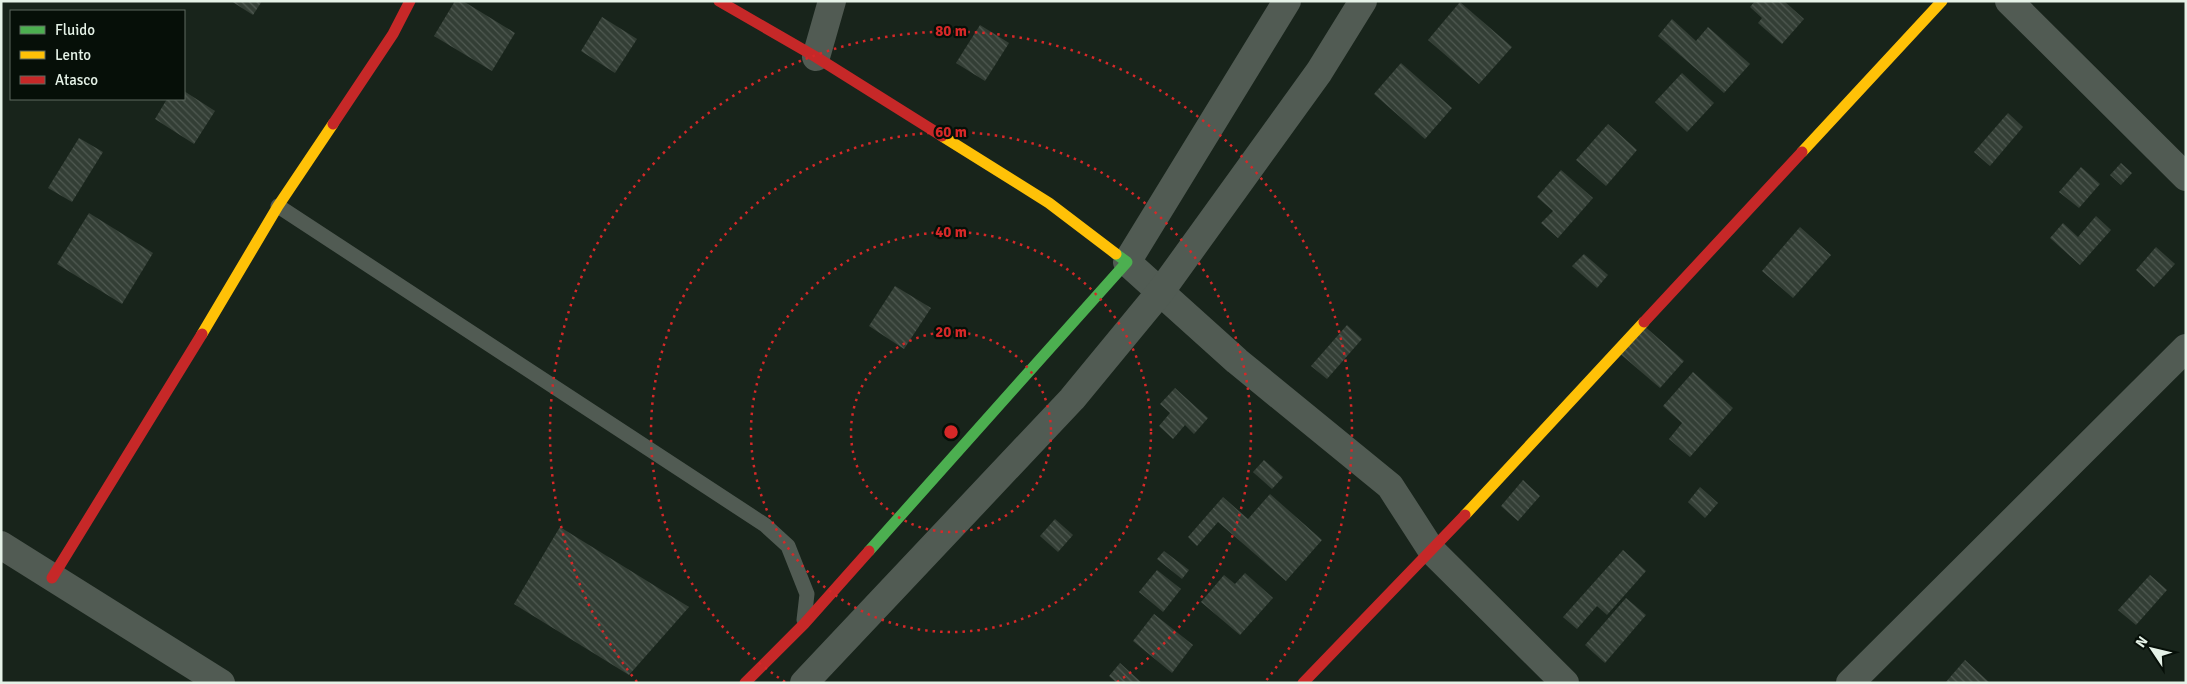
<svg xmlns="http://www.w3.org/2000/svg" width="2187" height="684" font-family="Signika,sans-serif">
<defs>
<pattern id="building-back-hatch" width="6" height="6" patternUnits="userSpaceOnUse" patternTransform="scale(1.25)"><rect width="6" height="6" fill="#333e35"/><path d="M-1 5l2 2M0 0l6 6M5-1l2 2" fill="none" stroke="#505a52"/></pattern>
</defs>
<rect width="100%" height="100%" fill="#18241b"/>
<g fill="url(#building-back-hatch)">
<path d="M231,1H262L253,15Z"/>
<path d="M455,1H463L515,33L492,71L434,36Z"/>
<path d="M1755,1H1784L1804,19L1782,44L1758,23L1762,18L1750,7Z"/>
<path d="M1460,2L1512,47L1479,84L1428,40Z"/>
<path d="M602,17L637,39L615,73L581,51Z"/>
<path d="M1672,19L1696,41L1708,27L1750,64L1724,93L1658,36Z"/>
<path d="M980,25L1009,43L985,81L956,63Z"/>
<path d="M1401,63L1452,108L1425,139L1374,94Z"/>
<path d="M1682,73L1714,103L1687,132L1655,102Z"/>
<path d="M184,91L215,111L194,144L155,119L167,99H184Z"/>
<path d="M2008,113L2023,127L1990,166L1974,152Z"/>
<path d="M1608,124L1637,150L1606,186L1576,160Z"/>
<path d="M79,138L103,152L72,202L48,188Z"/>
<path d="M2121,163L2132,173L2121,185L2110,175Z"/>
<path d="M2081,167L2100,184L2079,208L2059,192Z"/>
<path d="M1561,170L1593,198L1558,238L1541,223L1553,211L1537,197Z"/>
<path d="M89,213L153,253L122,304L57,264Z"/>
<path d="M2096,216L2111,230L2080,265L2050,238L2063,223L2078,237Z"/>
<path d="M1800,227L1831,255L1793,298L1762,271Z"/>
<path d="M2156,247L2175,264L2154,287L2136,270Z"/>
<path d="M1584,254L1608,275L1597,288L1572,266Z"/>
<path d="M895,286L931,308L904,349L869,326Z"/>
<path d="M1642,324L1684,361L1660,388L1618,352Z"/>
<path d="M1347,325L1362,339L1327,379L1311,366Z"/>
<path d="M1693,372L1733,408L1690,457L1669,439L1682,423L1663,406Z"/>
<path d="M1175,388L1208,418L1194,434L1185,425L1173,439L1159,426L1170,413L1160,404Z"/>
<path d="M1264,460L1283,477L1272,489L1253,472Z"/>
<path d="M1523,480L1540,496L1518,521L1501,506Z"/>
<path d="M1700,487L1718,503L1705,518L1688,502Z"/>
<path d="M1270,494L1322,540L1286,581L1218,522L1197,546L1188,537L1223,497L1248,519Z"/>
<path d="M1055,519L1073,535L1058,552L1040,536Z"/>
<path d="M560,527L689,607L629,675L514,604Z"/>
<path d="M1623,550L1646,571L1607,615L1597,606L1577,629L1563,617Z"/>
<path d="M1164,551L1189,570L1182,579L1157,559Z"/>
<path d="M1157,570L1181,589L1163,612L1139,592Z"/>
<path d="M1245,573L1273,598L1240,635L1201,602L1224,575L1235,584Z"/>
<path d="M2150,575L2167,590L2136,625L2118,610Z"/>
<path d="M1626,598L1646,615L1605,663L1585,645Z"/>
<path d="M1154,614L1193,645L1172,673L1133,641Z"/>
<path d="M1965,660L1990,683H1945Z"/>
<path d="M1120,663L1142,683H1117L1109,676Z"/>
</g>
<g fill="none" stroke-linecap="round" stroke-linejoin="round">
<path stroke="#515b53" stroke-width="15" d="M278,206L765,525L788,546L807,594L804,620"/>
<g stroke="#515b53" stroke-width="28">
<path d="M1287,1L1127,262L1237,361L1390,486L1432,551L1565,683"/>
<path d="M2009,1L2186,177"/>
<path d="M816,57L832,1"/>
<path d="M1,545L221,683"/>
<path d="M804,683L1072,399L1161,291L1319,72L1363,1"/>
<path d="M1850,683L2186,348"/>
</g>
<path stroke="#4caf50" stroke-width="11" d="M869,551L1127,262L1116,254"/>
<g stroke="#ffc107" stroke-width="11">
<path d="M942,136L1049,203L1116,254"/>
<path d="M1802,152L1942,1"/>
<path d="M202,334L278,206L333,124"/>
<path d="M1465,515L1644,322"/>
</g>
<g stroke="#c62828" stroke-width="11">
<path d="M719,1L816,57L942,136"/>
<path d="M333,124L393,34L410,1"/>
<path d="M1644,322L1802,152"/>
<path d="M52,578L202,334"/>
<path d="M745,683L804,624L869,551"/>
<path d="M1303,683L1465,515"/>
</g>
</g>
<g fill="none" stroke="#d62828" stroke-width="2.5" stroke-dasharray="2.5 5">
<circle cx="951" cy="432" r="100"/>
<circle cx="951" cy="432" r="200"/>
<path d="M785 682A300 300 0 1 1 1117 682"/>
<path d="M637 682A401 401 0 1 1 1265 682"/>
</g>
<circle cx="951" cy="432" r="8" fill="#d62828" stroke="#060f08" stroke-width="2.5"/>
<g font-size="15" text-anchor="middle" font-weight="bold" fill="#d62828" stroke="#060f08" stroke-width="4.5" stroke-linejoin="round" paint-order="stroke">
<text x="951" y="36">80 m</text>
<text x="951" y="137">60 m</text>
<text x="951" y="237">40 m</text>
<text x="951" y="337">20 m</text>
</g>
<rect width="2187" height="684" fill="none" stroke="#e5f2e7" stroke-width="5"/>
<rect x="10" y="10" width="175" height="90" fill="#060f08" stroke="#5f6a61"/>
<rect x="20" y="26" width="25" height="8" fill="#4caf50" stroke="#5f6a61"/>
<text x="55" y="35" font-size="15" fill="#e5f2e7">Fluido</text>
<rect x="20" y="51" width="25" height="8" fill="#ffc107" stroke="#5f6a61"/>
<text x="55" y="60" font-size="15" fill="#e5f2e7">Lento</text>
<rect x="20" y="76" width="25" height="8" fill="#c62828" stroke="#5f6a61"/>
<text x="55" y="85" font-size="15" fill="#e5f2e7">Atasco</text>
<g transform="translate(2152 649) rotate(305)" stroke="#060f08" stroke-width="4" paint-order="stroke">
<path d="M0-4L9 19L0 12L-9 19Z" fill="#e5f2e7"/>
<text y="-8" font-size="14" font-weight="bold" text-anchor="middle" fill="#e5f2e7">N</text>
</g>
</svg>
